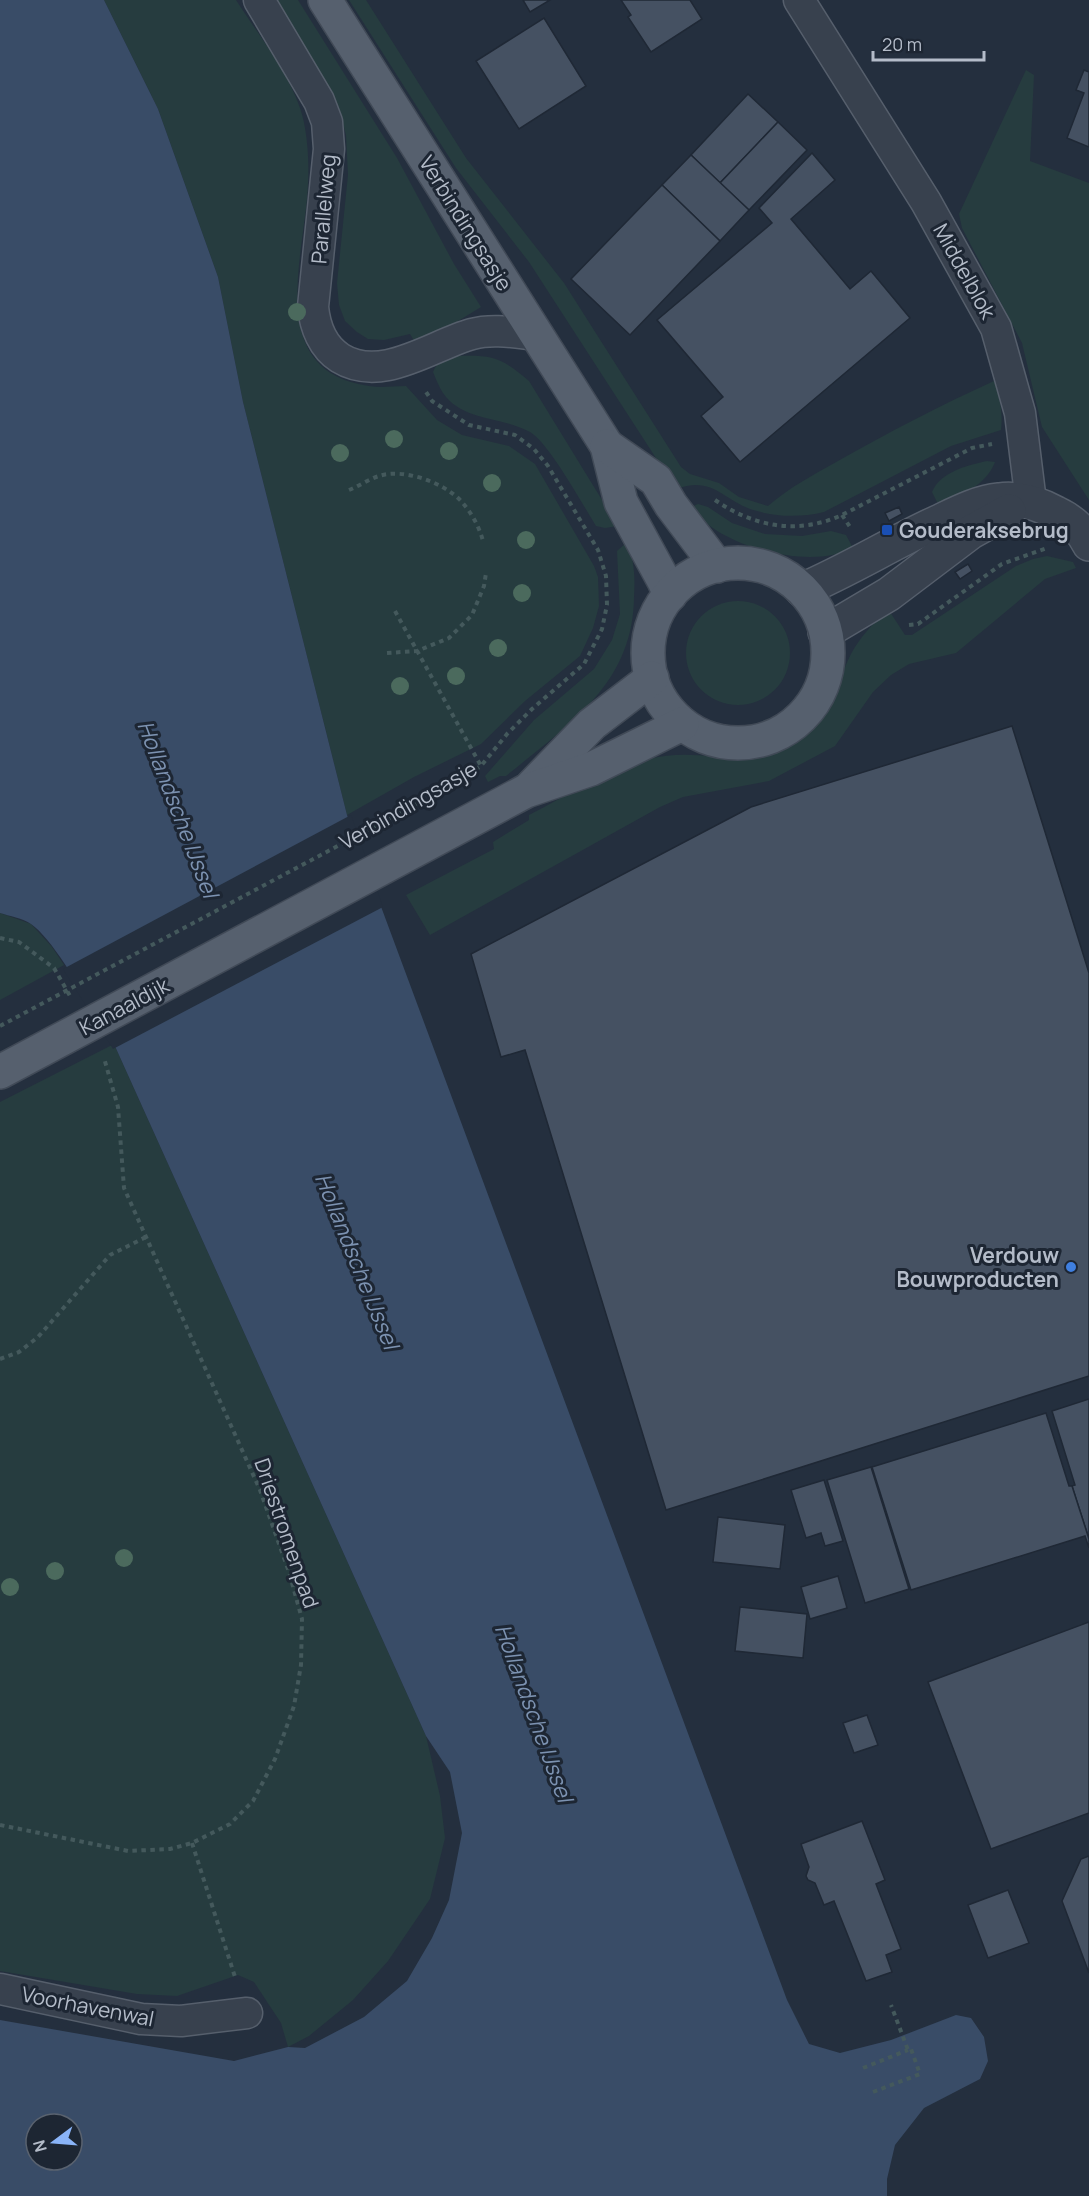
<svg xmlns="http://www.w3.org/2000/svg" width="1089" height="2196" font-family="Manrope,sans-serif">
<rect width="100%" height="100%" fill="#242f3e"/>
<g fill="#263c3f">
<path d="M104,0H236C259,36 299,85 305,128C308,145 309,165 308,183C306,253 262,371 369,386C381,388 394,386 406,386L437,420L462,435L509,446L535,464L594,566L598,577L599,606L593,628L580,656L525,701L481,744L414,777L347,815L243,402L218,277L158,109Z"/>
<path d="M271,0H298L397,158L454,264L481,307L440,332L415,342L410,334L384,340L368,339L357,332L345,321L339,305L337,283L348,175L346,135L338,106Z"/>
<path d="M349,0H366L466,158L564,283L681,467L690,474L719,483L739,497L768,506C790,487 813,475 838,461C889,432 941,405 994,381C1000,397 1003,413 1001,430L951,446L824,512C799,518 774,517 750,509C721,498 712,476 676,489L529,262L456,168Z"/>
<path d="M1026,70L1034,75L1030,161L1089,183V500L1042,427L1022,343L962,228L959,214Z"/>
<path d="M457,356C493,355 501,357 529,381L618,526L605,528L596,526C583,505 548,442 530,432C502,416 463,422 443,393C439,387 436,379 433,372C437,361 446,359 457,356Z"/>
<path d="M987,461L995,462C986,485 964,494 941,502H937L932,492C940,472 968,465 987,461Z"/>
<path d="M698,504L708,507L732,523L765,534L802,536L831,531L846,535L853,548C810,571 718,547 691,507Z"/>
<path d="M626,543C635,559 635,579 634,597C633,685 568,725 506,776H500L488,782L485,776L534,720L594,669L612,640L620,614L617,551Z"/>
<path d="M1047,556L1073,562L1076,568L1045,579L956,653L909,664L891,675L873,692L835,746L769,781L683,797L660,807L430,935L406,895L494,849L493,842L529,820V815C567,796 607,769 649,759C705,744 753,777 803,735C835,708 834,688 851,654C860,637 873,624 886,611L890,612L905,635H912L1016,566L1033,559Z"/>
<circle cx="738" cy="653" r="52"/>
<path d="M0,913L31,924L52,947L64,965L0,1000Z"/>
<path d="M114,1044L426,1736L440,1796L445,1838L430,1899L388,1961L353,2000L309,2036L288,2047L281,2023L254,1982L238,1975L177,1996L137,1994L0,1971V1102Z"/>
</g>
<path fill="#394c67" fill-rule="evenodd" d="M0,0H104L158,109L218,277L243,402L347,815L787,2000L809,2044L840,2053L891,2040L956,2015L971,2018L984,2037L988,2061L980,2079L924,2108L895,2145L887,2179V2196H0V2020L234,2061L288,2047L305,2048L364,2017L407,1981L432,1938L449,1900L462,1833L450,1772L426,1736L114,1044C95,1015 57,942 31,924C23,918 9,916 0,913ZM36,2124H72V2160H36Z"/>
<path fill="#242f3e" d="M351,815L383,907L113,1049L63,969Z"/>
<g fill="#455162" stroke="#1f2835" stroke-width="1.5">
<path d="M523,0H550L530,12Z"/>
<path d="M621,0H690L702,19L651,52L628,17L631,15Z"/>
<path d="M544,18L586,86L519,129L476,61Z"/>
<path d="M1084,70L1089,72V147L1067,138L1084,93L1076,90Z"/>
<path d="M748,94L778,122L720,183L691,155Z"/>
<path d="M778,122L807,150L749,210L720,183Z"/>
<path d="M812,153L835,180L791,219L850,289L871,271L910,318L740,462L701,416L723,397L657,320L772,223L759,208Z"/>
<path d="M691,155L749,210L720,241L662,185Z"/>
<path d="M662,185L720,241L630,335L571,279Z"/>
<path d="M899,507L902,514L889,521L885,513Z"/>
<path d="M968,564L972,571L960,579L955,572Z"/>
<path d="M1012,726L1089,973V1376L666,1510L525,1050L501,1057L471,954L751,807Z"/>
<path d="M1089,1399V1539L1072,1486L1075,1485L1052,1411Z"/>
<path d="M1046,1413L1069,1486H1072L1089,1539V1548L1085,1536L911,1590L872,1467Z"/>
<path d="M871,1467L909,1589L865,1603L827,1480Z"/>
<path d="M824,1480L843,1541L825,1546L821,1533L806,1538L791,1490Z"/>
<path d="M718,1517L785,1525L780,1569L713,1562Z"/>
<path d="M838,1576L847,1608L810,1619L801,1587Z"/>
<path d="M740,1607L807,1614L803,1658L735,1651Z"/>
<path d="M1089,1622V1813L991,1849L928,1682Z"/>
<path d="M867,1715L878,1745L854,1753L843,1723Z"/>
<path d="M862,1821L885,1880L876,1884L901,1949L886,1955L892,1972L866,1981L834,1901L824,1905L815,1883L808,1880L806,1876L809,1867L801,1844Z"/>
<path d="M1089,1856V1973L1062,1901L1081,1859Z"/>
<path d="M1008,1890L1029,1943L988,1958L968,1905Z"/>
</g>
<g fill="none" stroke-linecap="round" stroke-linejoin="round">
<g stroke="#565f6c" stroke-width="33">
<g id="minor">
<path d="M259,0L319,101L327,122L329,149L313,307C315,327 323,347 340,358C382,384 432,345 472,334C493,328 517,333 537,335"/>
<path d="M799,0L926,202L996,328L1020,413L1031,502"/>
<path d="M0,1989L141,2019L181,2021L247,2013"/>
</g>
</g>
<g stroke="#565f6c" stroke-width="36">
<g id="tertiary">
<path d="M802,590C849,570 892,543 938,522C957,513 978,502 999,500C1019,497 1039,504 1056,513C1071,520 1082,529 1089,544"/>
<path d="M825,632L889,594L971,532L1009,511"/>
</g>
</g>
<g stroke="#414a57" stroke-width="36">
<g id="primary">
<path d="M325,0L607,446L621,502L664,581L670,595"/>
<path d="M607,446L656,480L671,505L717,566"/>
<circle cx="738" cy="653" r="90"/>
<path d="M532,786L592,724L652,678"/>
<path d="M0,1072L526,791L591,769L682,724"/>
</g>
</g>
<g stroke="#44595c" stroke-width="4" stroke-dasharray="4.5 4.5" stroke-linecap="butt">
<path d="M349,490C359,486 369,479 379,476C403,468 443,482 461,501C471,512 479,526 483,541"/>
<path d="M715,500C754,527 798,535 842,515L972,448L992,444"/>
<path d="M842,515L850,527"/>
<path d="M395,611L481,766"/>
<path d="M909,625L918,624L1002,564L1047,548"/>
<path d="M387,653L417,651L449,638L472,615L484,586L486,573"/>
<path d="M0,938L19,942L54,968L70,996"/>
<path d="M0,1026L439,792L481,766L507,734L532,709L584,664L602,629L607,605L606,576L598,550L548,466L534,449L515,435L469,425L432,401L424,389"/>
<path d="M0,1359L19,1352L38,1337L110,1255L146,1237"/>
<path d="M0,1825L128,1851L170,1849L192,1843L230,1824L253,1801L275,1759L294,1706L301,1665L302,1619L289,1572L260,1490L124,1188L118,1107L104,1058"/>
<path d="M192,1843L236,1980"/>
<path d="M863,2068L908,2050"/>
<path d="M873,2092L920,2074L911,2049L908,2050L891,2005"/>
</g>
<use href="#minor" stroke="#38414e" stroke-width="30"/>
<use href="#tertiary" stroke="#38414e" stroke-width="33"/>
<use href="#primary" stroke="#56606e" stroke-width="33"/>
</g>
<g fill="#4b6a5d">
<circle cx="297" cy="312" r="9"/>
<circle cx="394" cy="439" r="9"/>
<circle cx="449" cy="451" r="9"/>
<circle cx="340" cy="453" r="9"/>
<circle cx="492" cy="483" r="9"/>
<circle cx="526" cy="540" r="9"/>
<circle cx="522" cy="593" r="9"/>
<circle cx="498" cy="648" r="9"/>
<circle cx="456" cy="676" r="9"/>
<circle cx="400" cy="686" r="9"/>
<circle cx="124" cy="1558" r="9"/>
<circle cx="55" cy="1571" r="9"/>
<circle cx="10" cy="1587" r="9"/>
</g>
<rect fill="#1a4fb4" stroke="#1d2633" stroke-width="2" x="881" y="524" width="12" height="12" rx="3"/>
<circle fill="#3f7fe0" stroke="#1d2633" stroke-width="2" cx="1071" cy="1267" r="6"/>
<g text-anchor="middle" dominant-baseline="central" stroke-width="6" stroke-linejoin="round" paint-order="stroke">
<g font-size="21" fill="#b4bcc9" stroke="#1d2633">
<text transform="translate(323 209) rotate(-85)">Parallelweg</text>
<text transform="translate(466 223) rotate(58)">Verbindingsasje</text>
<text transform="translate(965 271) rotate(61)">Middelblok</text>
<text transform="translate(408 805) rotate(-30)">Verbindingsasje</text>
<text transform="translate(124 1006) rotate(-28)">Kanaaldijk</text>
<text transform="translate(287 1533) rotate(71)">Driestromenpad</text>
<text transform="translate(88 2006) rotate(11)">Voorhavenwal</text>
</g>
<g font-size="21" font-weight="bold" fill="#b4bcc9" stroke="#1d2633" text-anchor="start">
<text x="899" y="530">Gouderaksebrug</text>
<text x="1059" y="1255" text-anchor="end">Verdouw<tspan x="1059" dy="24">Bouwproducten</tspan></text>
</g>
<g font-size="22" font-style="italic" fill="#7c92b1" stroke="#1d2633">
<text transform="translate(178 809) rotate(69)">Hollandsche IJssel</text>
<text transform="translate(357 1261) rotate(68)">Hollandsche IJssel</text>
<text transform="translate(534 1713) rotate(70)">Hollandsche IJssel</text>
</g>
</g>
<g transform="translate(54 2142) rotate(254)"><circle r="28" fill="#1d2633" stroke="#59626f" stroke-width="1.5"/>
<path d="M0-4.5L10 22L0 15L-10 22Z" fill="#8ab4f8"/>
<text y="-9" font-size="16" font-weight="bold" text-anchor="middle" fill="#b4bcc9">N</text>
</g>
<path d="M873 51v9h111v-9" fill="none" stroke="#b4bcc9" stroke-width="3"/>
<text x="882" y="51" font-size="18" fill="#b4bcc9" stroke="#1d2633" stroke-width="4.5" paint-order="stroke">20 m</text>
</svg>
